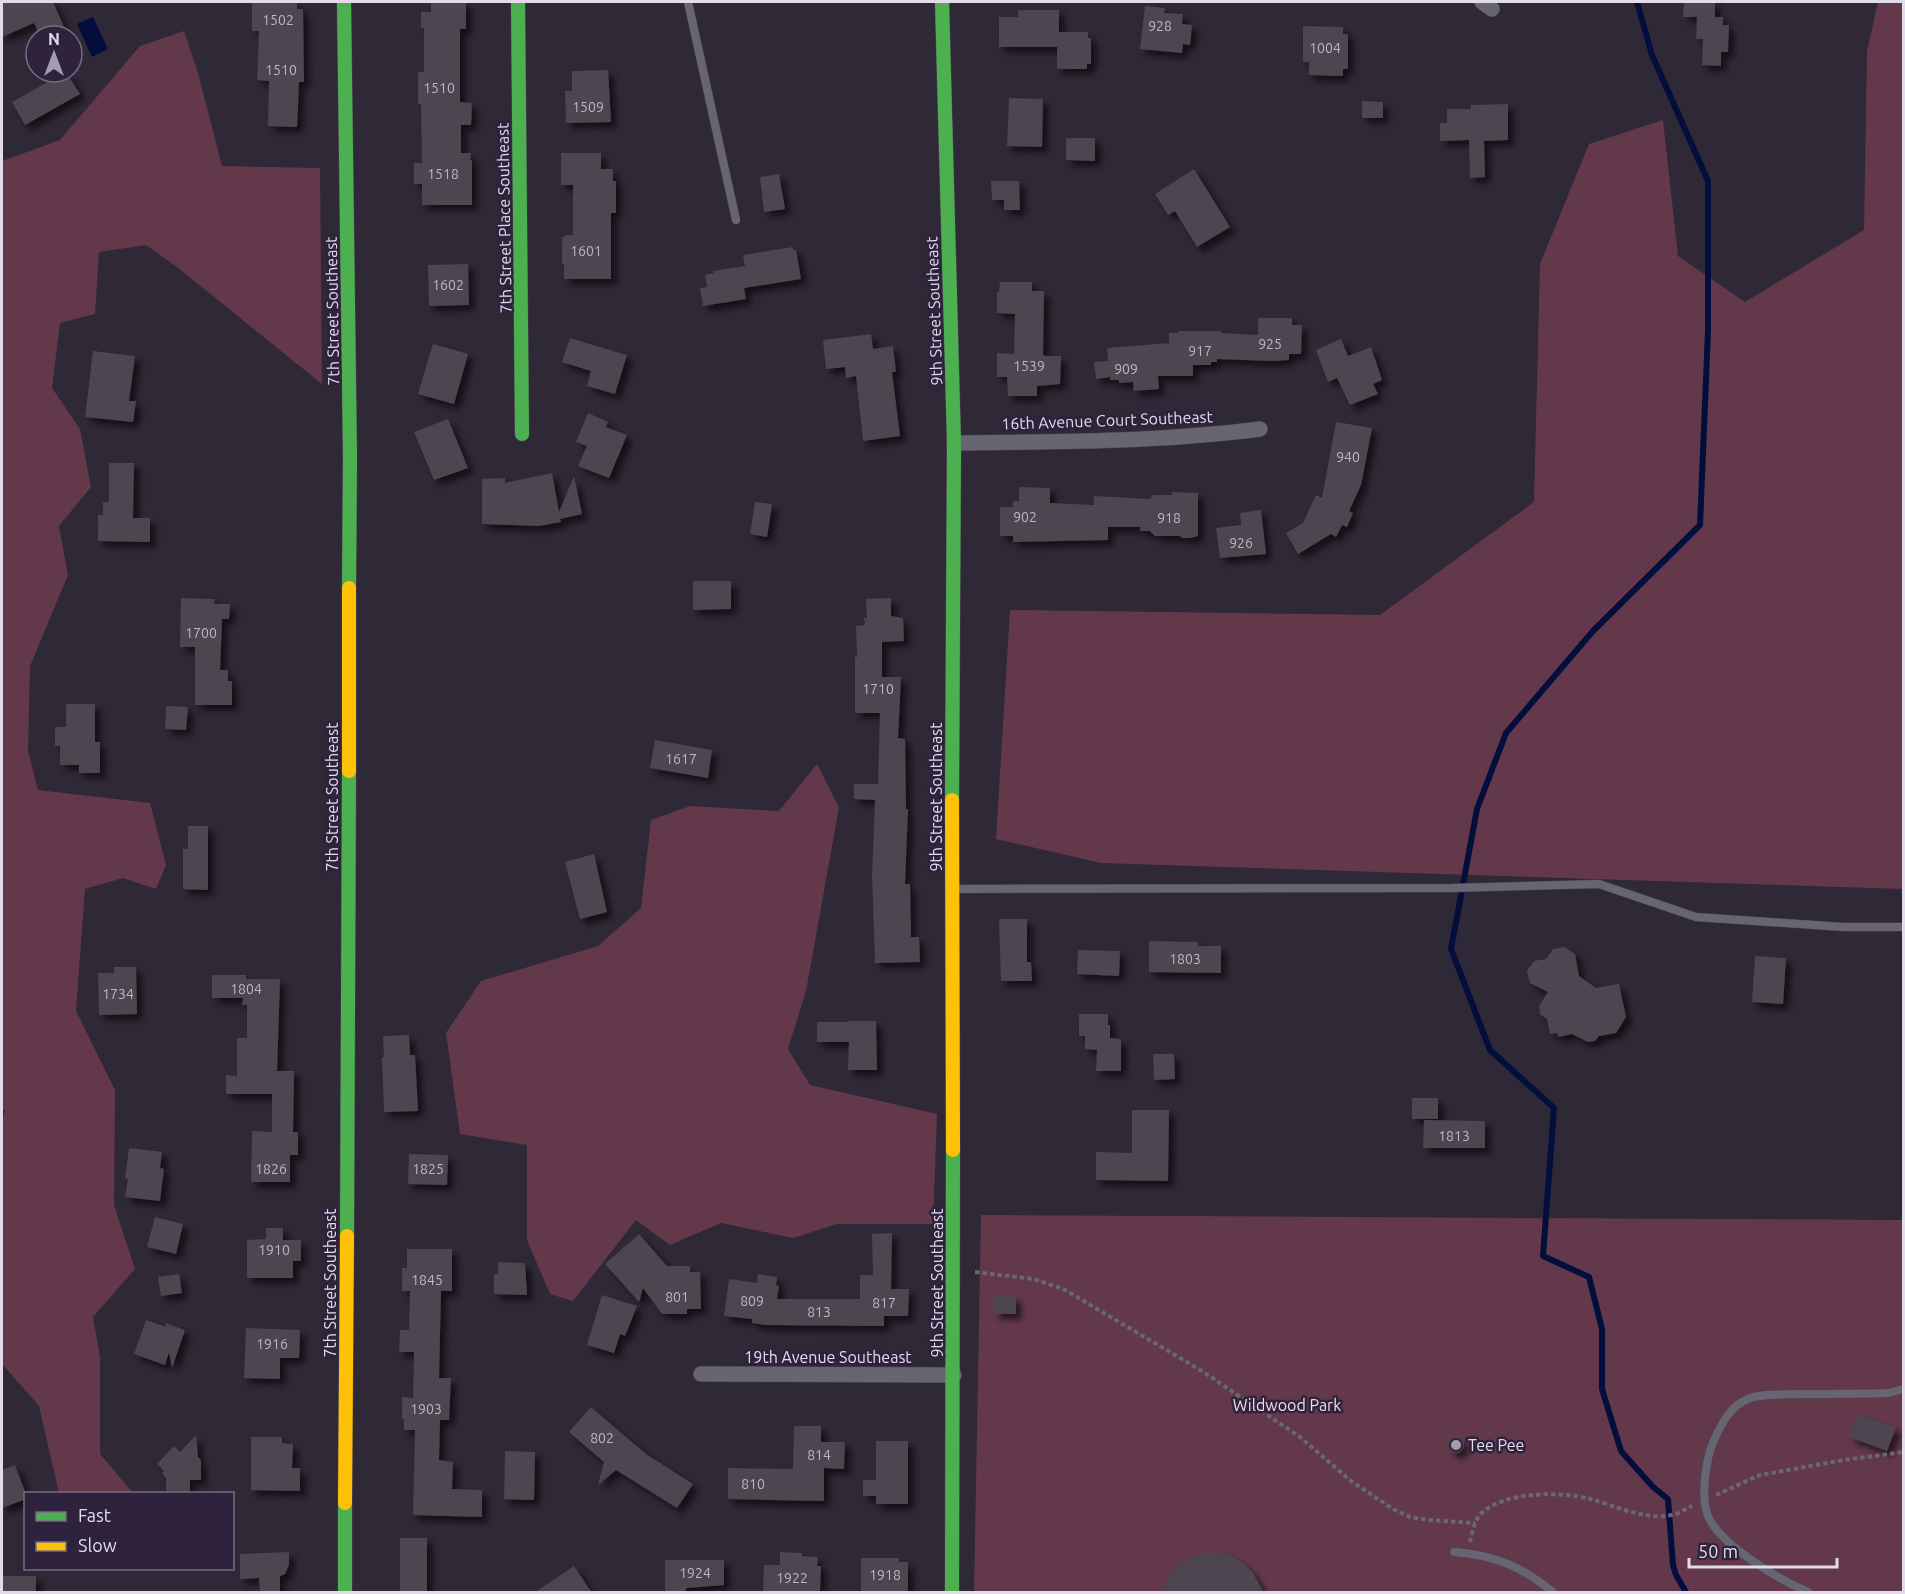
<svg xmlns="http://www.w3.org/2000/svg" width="1905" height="1594" font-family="Ubuntu,sans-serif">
<defs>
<filter id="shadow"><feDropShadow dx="5.5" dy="5.5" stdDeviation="3" flood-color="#0009"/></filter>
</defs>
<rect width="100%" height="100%" fill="#2f2836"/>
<g fill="#63384b">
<path d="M1878,2H1904L1903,889L1101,863L996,839L1010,610L1380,615L1534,502L1540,264L1589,144L1663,120L1678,256L1745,302L1864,230L1867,51Z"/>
<path d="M184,31L198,73L222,166L320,168L322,384L177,267L146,245L99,252L95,314L60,323L52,388L80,429L91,487L59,526L68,575L30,666L28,751L38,790L150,803L166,865L156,889L123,878L85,889L76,1011L115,1090L114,1205L135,1269L93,1317L100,1357V1454L133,1493H59L39,1406L2,1364V1122L5,1110L2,1109V161L60,140L140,46Z"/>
<path d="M817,764L839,808L806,991L788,1049L810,1085L937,1114L933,1224H837L793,1238L721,1223L670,1245L636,1220L573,1301L550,1294L527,1240V1145L460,1134L446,1033L481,981L598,946L641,908L651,820L690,806L779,811Z"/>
<path d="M981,1215L1903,1220V1592H974Z"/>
</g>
<path fill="#040e3c" d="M93,17L108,49L92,57L77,24Z"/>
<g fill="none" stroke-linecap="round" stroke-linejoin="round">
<path stroke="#040e3c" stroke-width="6" d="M1637,2L1652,55L1708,181V331L1700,525L1593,631L1506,733L1477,809L1451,949L1490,1050L1554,1108L1543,1256L1589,1277L1602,1329V1389L1621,1451L1653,1487L1668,1499L1673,1565L1676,1575L1686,1592"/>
</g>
<g fill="#4d454f" filter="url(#shadow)">
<path d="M2,2H53L68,36H40L34,23L2,37Z"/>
<path d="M252,2H297V9H303L304,82H299L297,127L268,126L269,81L257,80L259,31H252Z"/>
<path d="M431,2H466V29H460V102L472,103L471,125H461V153H471L470,160H472V205H422V184H414V163H422L421,104H418V72H424V28H421V12H431Z"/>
<path d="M1684,2H1715V17H1723V25H1729L1728,52H1721V66L1702,65L1703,39H1696L1697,17H1683Z"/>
<path d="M1145,6L1165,8L1164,13L1183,14L1182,24L1192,25L1190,45L1183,44L1182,53L1140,49Z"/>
<path d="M1018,10H1059V32H1088V38H1091V64H1087V69H1057V47H999V17H1018Z"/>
<path d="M1303,26L1343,27V34H1348V69H1343V76L1309,75V62H1303Z"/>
<path d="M608,70L611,122L566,123L565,91H572V71Z"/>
<path d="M66,72L80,94L25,125L12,102Z"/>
<path d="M1009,98L1043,99L1042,147L1007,146Z"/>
<path d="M1362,101L1383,102V118H1362Z"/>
<path d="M1508,104V140L1484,141L1485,177L1470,178L1469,140L1440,141V123H1447V109H1471V105Z"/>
<path d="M1066,138H1095V161L1066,160Z"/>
<path d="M561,153H601V169H613V181H616V213H611V279H564V264H562V237H565V235H573V185H561Z"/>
<path d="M1194,169L1230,227L1197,247L1175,211L1168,215L1155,194Z"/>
<path d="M779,174L785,209L764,212L760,177Z"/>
<path d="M991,181H1019L1020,210H1004V200H992Z"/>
<path d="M793,247V250H796L801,279L744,288L746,299L703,306L700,288L707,287L705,275L714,273L713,271L745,266L743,255Z"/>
<path d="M468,264L469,305L429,306L428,265Z"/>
<path d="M1000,282H1032V291H1044L1043,354L1045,356H1061L1060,384L1037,386V396H1008L1007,377H997V353L1014,354L1015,314L997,313V292H999Z"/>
<path d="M1258,318H1292V325H1302L1301,354H1289V360L1272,361L1217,359V362H1211V365H1193V376H1158L1159,389L1134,391L1133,382L1119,383V380H1110V377L1096,379L1094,362L1108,361L1107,348L1169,343V333H1178V331H1221V333L1258,335Z"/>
<path d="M871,334L873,349L893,346L896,372H892L900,436L863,441L856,376L846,378L845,367L826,369L823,340Z"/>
<path d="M570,338L627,355L615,394L587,386L591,371L562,362Z"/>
<path d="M1341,339L1348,356L1371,347L1382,380L1373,384L1378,394L1350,405L1337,378L1328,382L1316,350Z"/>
<path d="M433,344L468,354L454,404L418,394Z"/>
<path d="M93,351L135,356L129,401H136L133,422L85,417Z"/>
<path d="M588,413L608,422L606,427L627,435L609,478L578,466L587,446L576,442Z"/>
<path d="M448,419L468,468L434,480L414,432Z"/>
<path d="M1336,422L1372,428L1361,485L1349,511L1353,513L1347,527L1342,525L1336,537L1331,534L1298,554L1286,533L1303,523L1316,495L1322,498Z"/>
<path d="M109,463H134L133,518H150V542L98,541V515H103V502H109Z"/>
<path d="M552,473L559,512L574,476L582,514L560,519L561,522L539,526L482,524V479L505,478V483Z"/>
<path d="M1019,487L1050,488V503L1094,505V496L1150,499L1153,495H1172V492L1198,493V536L1190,538H1182L1180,536H1155L1150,531H1140V527H1108V540L1013,542V536H1000V507H1013V501H1019Z"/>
<path d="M755,502L772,504L767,537L750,534Z"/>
<path d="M1261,510L1266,554L1220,558L1216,528L1241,525L1240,513Z"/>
<path d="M693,581H731V609L693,610Z"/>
<path d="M181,598L215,599L214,604H230L229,619H222L220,670H228V681H232V705H195V647H180Z"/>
<path d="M891,598V616L903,618L904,641L882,642V677H901L898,738L905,739L906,809H908L905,884H910L911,937H919L920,962L875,963L872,875L875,800L854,799V784H878L880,713H855V657H857L856,626L865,625L864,618H867L866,599Z"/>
<path d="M66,704H95V742H100V773H79V765H60V746H55V727H66Z"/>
<path d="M166,706L188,707L186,730L165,729Z"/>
<path d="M655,740L712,750L708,778L650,768Z"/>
<path d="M188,826H208V890L183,889V849H188Z"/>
<path d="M594,854L607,912L580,919L565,862Z"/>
<path d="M999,919H1027V962H1031L1032,981H1001Z"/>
<path d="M1149,941L1198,942V946H1221V973L1149,972Z"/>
<path d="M1565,947L1575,954L1579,976L1596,988L1619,984L1626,1017L1616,1033L1599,1036L1595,1041L1588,1042L1572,1034L1558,1037L1557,1033L1550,1034L1547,1019L1540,1014L1539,1006L1548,992L1530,983L1527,971L1534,961L1546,959L1553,949Z"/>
<path d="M1078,950L1120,951L1119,976L1077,974Z"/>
<path d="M1755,956L1786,958L1783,1004L1752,1002Z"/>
<path d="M114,967H136L137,1014L99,1015L98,973H114Z"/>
<path d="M212,975H246V979H280L277,1071H294L293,1132H298V1155H290V1182H251L252,1131L272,1132V1094H226V1075L237,1076V1038H247V1005H242L243,998H212Z"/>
<path d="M1079,1014H1108V1025H1110V1038L1121,1039V1071H1096L1097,1050L1085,1049V1036H1079Z"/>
<path d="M849,1021H876L877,1070H848L849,1042H817V1022H849Z"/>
<path d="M409,1035L410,1055H415L418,1111L384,1112L382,1057H384L383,1036Z"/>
<path d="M1153,1054H1174L1175,1079L1154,1080Z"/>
<rect x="1412" y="1098" width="26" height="21"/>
<path d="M1132,1110H1169L1168,1181L1096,1180V1152L1132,1153Z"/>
<path d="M1424,1120L1485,1121V1148H1423Z"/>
<path d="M129,1148L162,1152L160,1168L164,1169L160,1201L125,1197L128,1179L125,1178Z"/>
<path d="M409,1154L448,1155L447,1185L408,1184Z"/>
<path d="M155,1217L183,1224L176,1254L147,1247Z"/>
<path d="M266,1228H283V1240H301V1261H293V1278H247V1240L266,1239Z"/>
<path d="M892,1233L891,1289H909L908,1316H884V1326L766,1325L752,1323V1319L724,1316L729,1279L757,1283L758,1274L777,1277L776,1285L779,1286L777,1299H860V1275H873L872,1234Z"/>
<path d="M639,1234L667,1266H690V1272H700L701,1309H687V1314H662L643,1288L639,1302L605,1264Z"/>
<path d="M407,1249H452V1291H441L439,1378H451L449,1420H440L439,1460L453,1462L452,1489L482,1490V1517L413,1515L415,1430H404V1419H402V1397L413,1398L414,1352H399L400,1330H409L410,1291H402V1268H407Z"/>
<path d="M498,1262L525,1263L527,1295L494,1294V1274H498Z"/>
<path d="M179,1274L182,1293L161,1296L158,1277Z"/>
<path d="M602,1295L637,1306L625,1336L620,1334L614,1353L587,1345Z"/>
<rect x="994" y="1296" width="22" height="18"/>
<path d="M146,1320L166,1327L165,1323L185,1330L172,1368L169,1352L165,1365L134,1354Z"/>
<path d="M246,1328L300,1330L299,1358H280V1379L244,1378Z"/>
<path d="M591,1407L646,1454L693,1484L677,1508L616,1470L598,1485L604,1462L569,1432Z"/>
<path d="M1858,1414L1896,1428L1887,1451L1849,1437Z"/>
<path d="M794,1426H821V1442H845L844,1469L824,1468V1501L728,1499V1468L793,1469Z"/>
<path d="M196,1435L198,1457L201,1460V1480H190V1494H166V1478L162,1473L164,1471L157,1464L174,1446L180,1452Z"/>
<circle cx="1456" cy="1445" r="8"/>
<path d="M251,1437H282V1443L293,1444L292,1468H300V1491L251,1490Z"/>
<path d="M876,1441H908V1504H876V1496H863V1480H876Z"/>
<path d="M505,1451L535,1452L534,1500L504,1499Z"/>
<path d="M15,1465L26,1494V1499L2,1508V1470Z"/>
<rect x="400" y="1538" width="27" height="55"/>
<path d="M289,1552V1565L285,1574L280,1576V1593H260L259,1578L240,1579V1554Z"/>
<path d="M780,1552L802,1553V1556L818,1557L817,1566H821L820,1591L763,1593L764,1565H780Z"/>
<path d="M1204,1553H1218L1231,1556L1243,1563L1253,1573L1264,1593H1161L1171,1574L1180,1564L1191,1557Z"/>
<path d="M861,1558H899V1562H908V1591L861,1593Z"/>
<path d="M665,1560H724V1585L687,1588L684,1593H665Z"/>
<path d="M574,1566L592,1593H534Z"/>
<rect x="2" y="1576" width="34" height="17"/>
</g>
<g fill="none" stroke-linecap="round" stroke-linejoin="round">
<g stroke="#4c4552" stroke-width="9">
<g id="lane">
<path d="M688,2L736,220"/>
<path d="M953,889L1452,888L1599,884L1696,917L1843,927H1904"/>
<path d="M1454,1552C1495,1555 1522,1567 1553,1592"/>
<path d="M1808,1592C1780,1580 1720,1545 1708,1516C1700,1497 1706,1458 1714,1440C1722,1423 1730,1406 1748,1399C1762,1393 1783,1395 1798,1394C1828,1394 1859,1394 1889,1393L1904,1389"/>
</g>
</g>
<g stroke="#4c4552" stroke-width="16">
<g id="street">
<path d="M1482,2L1492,9"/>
<path d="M954,443C1056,442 1159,442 1260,429"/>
<path d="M701,1374L954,1375"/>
</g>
</g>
<g stroke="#4c4552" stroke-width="15">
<g id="fast">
<path d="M344,2L350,457L349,588"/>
<path d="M518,2L522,434"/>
<path d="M942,2L954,443L952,800"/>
<path d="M347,1236L349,771"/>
<path d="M345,1592V1503"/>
<path d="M952,1592L953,1150"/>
</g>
</g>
<g stroke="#4c4552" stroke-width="15">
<g id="slow">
<path d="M349,771V588"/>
<path d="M952,800L953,1150"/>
<path d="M345,1503L347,1236"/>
</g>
</g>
<g stroke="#696771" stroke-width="4" stroke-dasharray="4.5 3" stroke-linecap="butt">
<path d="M975,1272L1034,1279L1065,1290L1202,1371L1300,1437L1351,1481L1393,1509L1410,1517L1428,1520L1475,1523"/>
<path d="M1716,1495L1760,1475L1844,1460L1904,1452"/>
<path d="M1470,1542C1472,1533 1474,1523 1479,1516C1499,1491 1562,1491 1590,1499C1617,1506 1647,1522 1676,1514C1681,1512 1687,1508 1692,1506"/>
</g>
<use href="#lane" stroke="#666571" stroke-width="8"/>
<use href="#street" stroke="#666571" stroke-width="15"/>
<use href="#fast" stroke="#4caf50" stroke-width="14"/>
<use href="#slow" stroke="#ffc107" stroke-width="14"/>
</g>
<circle fill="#a49cac" stroke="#2f223c" stroke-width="2" cx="1456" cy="1445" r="6"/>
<g text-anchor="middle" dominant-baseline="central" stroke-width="5" stroke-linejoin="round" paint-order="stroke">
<g font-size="14" fill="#beb6c5">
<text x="278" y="20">1502</text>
<text x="1160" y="26">928</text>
<text x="1325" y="48">1004</text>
<text x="281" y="70">1510</text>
<text x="439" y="88">1510</text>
<text x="588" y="107">1509</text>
<text x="443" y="174">1518</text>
<text x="586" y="251">1601</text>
<text x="448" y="285">1602</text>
<text x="1270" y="344">925</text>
<text x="1200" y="351">917</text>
<text x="1029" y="366">1539</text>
<text x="1126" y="369">909</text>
<text x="1348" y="457">940</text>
<text x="1025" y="517">902</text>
<text x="1169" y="518">918</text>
<text x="1241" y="543">926</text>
<text x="201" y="633">1700</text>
<text x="878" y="689">1710</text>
<text x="681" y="759">1617</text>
<text x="1185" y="959">1803</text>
<text x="246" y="989">1804</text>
<text x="118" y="994">1734</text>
<text x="1454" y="1136">1813</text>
<text x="271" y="1169">1826</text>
<text x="428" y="1169">1825</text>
<text x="274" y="1250">1910</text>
<text x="427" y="1280">1845</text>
<text x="677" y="1297">801</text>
<text x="752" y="1301">809</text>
<text x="884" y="1303">817</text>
<text x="819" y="1312">813</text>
<text x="272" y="1344">1916</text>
<text x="426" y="1409">1903</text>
<text x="602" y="1438">802</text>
<text x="819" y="1455">814</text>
<text x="753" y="1484">810</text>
<text x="695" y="1573">1924</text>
<text x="885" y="1575">1918</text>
<text x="792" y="1578">1922</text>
</g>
<g font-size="16" fill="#e3dbec" stroke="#2f223c">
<text transform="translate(504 218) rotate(-91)">7th Street Place Southeast</text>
<text transform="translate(332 311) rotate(-91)">7th Street Southeast</text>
<text transform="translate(934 311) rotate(-92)">9th Street Southeast</text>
<text transform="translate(1107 420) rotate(-2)">16th Avenue Court Southeast</text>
<text transform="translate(332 797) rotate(-90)">7th Street Southeast</text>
<text transform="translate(936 797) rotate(-90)">9th Street Southeast</text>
<text transform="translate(330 1283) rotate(-90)">7th Street Southeast</text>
<text transform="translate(937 1283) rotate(-90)">9th Street Southeast</text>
<text x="828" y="1357">19th Avenue Southeast</text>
</g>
<g font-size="16" fill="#f3dde5" stroke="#2f223c">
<text x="1287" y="1405">Wildwood Park</text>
</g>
<g font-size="16" fill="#e3dbec" stroke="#2f223c" text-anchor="start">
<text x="1468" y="1445">Tee Pee</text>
</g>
</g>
<rect width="1905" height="1594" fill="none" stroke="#e3dbec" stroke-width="6"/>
<rect x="24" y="1492" width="210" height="78" fill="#2f223c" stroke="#776c82" stroke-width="1.5"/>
<rect x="36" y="1512" width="30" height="9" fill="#4caf50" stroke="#776c82" stroke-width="1.5"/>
<text x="78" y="1522" font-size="18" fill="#e3dbec">Fast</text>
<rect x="36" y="1542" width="30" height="9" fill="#ffc107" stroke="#776c82" stroke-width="1.5"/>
<text x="78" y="1552" font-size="18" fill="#e3dbec">Slow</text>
<g transform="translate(54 54)"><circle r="28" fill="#2f223c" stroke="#776c82" stroke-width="1.5"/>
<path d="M0-4.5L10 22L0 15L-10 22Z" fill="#a49cac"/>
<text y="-9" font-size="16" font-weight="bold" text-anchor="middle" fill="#e3dbec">N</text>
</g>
<path d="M1689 1558v9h148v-9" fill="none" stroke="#e3dbec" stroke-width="3"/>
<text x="1698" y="1558" font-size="18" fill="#e3dbec" stroke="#2f223c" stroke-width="4.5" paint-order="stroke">50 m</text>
</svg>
